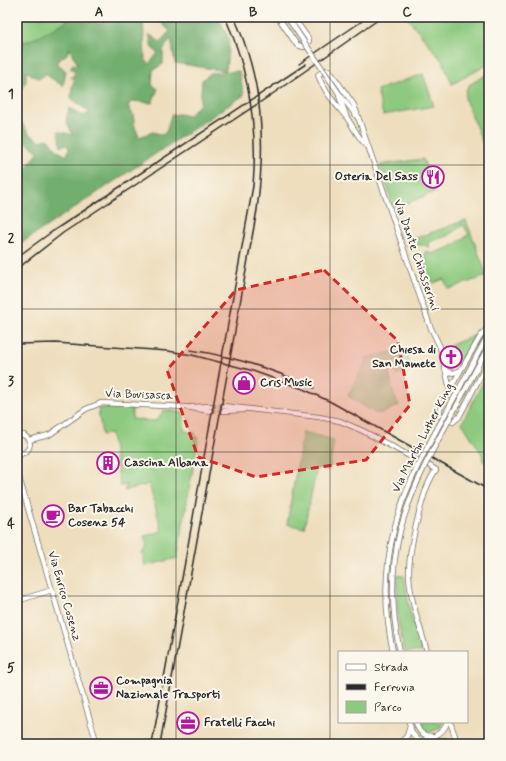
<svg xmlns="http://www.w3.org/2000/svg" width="506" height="761" font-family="Mynerve,sans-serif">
<rect width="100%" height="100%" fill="#fbf7ec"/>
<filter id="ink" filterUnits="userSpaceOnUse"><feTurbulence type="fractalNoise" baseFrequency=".025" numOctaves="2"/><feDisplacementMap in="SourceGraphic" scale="8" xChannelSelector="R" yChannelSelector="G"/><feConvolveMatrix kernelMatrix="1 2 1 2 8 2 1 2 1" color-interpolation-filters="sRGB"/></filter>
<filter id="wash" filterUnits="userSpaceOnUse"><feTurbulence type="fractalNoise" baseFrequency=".012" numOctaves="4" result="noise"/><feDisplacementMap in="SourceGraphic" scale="16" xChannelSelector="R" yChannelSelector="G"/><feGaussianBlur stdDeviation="0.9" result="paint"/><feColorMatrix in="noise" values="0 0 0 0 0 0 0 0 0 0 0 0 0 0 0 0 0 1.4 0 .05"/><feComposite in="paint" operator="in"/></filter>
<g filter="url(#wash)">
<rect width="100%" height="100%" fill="#eedebe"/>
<g fill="#8dca7f" stroke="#5c7a55">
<path d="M17,17H71L73,18L38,37L25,42L17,38Z"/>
<path d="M407,17H489V64L452,84L443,62Z"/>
<path d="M489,73V159L465,99L466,90L469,85Z"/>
<path d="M423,74L434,106L383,115L377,90Z"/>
<path d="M423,159L435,192L394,208L380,165Z"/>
<path d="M466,220L487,276L448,289L444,279L434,283L430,281L423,263L427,261L424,253L426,251L431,254L451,247L469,234L463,225L447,236L428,242L430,248C422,242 417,246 408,248L406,242Z"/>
<path d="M476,335L465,354L453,368L447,366L445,357L447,356L449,362L452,361L454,362L456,360L451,345Z"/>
<path d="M406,349L410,367L409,370L396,374L395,371L389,372L394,396L399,405L383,413H375L348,396L367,358Z"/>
<path d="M484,380L489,382V464L483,461L482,454L462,423Z"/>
<path d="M110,407L132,408V419L156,421L164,410L184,413V431L195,433V437H198V440L177,558L145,566L142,553L147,547L145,536L162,531L149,484L124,491L127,485L120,486L111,434L102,435L98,409Z"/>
<path d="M303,432L334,440L329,470L317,468L304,528L287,524Z"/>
<path d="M396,575L404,576L410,612L422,652H404L398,620Z"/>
<path d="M420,722H443L440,728L431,732L424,730Z"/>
</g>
<path fill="#72ae6e" stroke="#4e6c4c" d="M71,17H92L98,24L113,17H143L145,59L149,64L158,53L152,48L149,34L160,42L170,31L157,19L161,17H166L172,24V17H218L229,39L226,71L175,63L171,38L163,50V64L153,70L152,85L158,89L152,103L132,101L128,106L133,115L135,127L139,137L153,132L163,135L167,130L171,115L179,114L188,116L200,104L202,80L211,73L239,71L244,95L17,246V179L39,152L17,136V104L19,119L30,135L40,141L48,139L58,151L67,156L69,148L65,144L61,147L58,131L73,135L66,120L69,108L83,116L90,113L71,98L72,86L75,78H71L75,73L74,70L70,68L73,64L78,65L69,48L67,54L56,62L66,71L63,86L45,74L39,79L26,71V82L17,96V38L25,42L38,37L72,18Z"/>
</g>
<g filter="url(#ink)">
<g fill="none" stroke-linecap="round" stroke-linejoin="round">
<g stroke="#c7baa1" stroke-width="4.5" stroke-dasharray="4.5 2" stroke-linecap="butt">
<path d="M212,406H223"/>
<path d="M211,411H222"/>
</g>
<g stroke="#6f6a5e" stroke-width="6">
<g id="minor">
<path d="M278,17L297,45L304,47L309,41L308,38L293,17"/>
<path d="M287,17L294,27"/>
<path d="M338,92L358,118"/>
<path d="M339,96L346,115"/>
<path d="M367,146C358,138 354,128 347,118C336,104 324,92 318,75L324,70H329L354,105L430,326L440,347L450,389"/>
<path d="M446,371L453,373L461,370"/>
<path d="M459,389L489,333"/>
<path d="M464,392L489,345"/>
<path d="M223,406L319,417L340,421L363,431L417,460"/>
<path d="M191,407L212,406"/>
<path d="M222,411L243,410"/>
<path d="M440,416V409L450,389L480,337L489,326"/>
<path d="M453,422L459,417L489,360"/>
<path d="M17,435H24C35,443 29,454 17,454"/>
<path d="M29,440L49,435L86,409L101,403L185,407L211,411"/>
<path d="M19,454L17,465L18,474L97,744"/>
<path d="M400,531C390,572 391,611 400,652"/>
<path d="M17,601L52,590"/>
<path d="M393,652C384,611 384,571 394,530"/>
<path d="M427,652C420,626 410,601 409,574C409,553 414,533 419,513C423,499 427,482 436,470L430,466"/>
<path d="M409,722L412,733L419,741"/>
<path d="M416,722C418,731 422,736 432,736"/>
<path d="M419,741C428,744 434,740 442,740C447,740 450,743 455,741V736L450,722"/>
<path d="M399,744L407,736L410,726"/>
<path d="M410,744C423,740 444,737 447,722"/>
</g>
</g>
<use href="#minor" stroke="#fff" stroke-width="4.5"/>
<g stroke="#2b2b2b" stroke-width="1.5">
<path d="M299,64L368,17"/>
<path d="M17,257L53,231L306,64"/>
<path d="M17,269L63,233L271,95L382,17"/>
<path d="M17,344L56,343L168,351L192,355L250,370L303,389L331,402L489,490"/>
<path d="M190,350C233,356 275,370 314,388"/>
<path d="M152,744L253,186C258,127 249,71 225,17"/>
<path d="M160,744L257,210C266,142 263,80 234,17"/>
</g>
<g stroke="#6f6a5e" stroke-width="6" stroke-linecap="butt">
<g id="minor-bridge">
<path d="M294,27L338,92"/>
<path d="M394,530C406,480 435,434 459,389"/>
<path d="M400,531C413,481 440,437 464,392"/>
</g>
</g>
<use href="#minor-bridge" stroke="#fff" stroke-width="4.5"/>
</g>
</g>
<path fill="#d62828" fill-opacity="0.2" stroke="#d62828" stroke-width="3" stroke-dasharray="8 5" stroke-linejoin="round" d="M324,270L398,341L410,405L366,460L256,477L198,457L167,370L236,290Z"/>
<path fill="none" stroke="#2b2b2b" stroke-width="1" stroke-opacity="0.55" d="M176,17V744M330,17V744M17,165H489M17,309H489M17,452H489M17,596H489"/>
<defs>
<g id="restaurant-ring" transform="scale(1.15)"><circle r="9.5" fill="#fbf7ec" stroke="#b5179e" stroke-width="1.5"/><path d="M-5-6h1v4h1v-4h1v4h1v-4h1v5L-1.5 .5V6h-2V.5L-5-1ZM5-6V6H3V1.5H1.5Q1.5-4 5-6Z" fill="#b5179e"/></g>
<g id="church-ring" transform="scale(1.15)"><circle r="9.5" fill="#fbf7ec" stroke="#b5179e" stroke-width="1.5"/><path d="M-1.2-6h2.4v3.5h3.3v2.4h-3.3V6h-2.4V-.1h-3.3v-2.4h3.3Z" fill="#b5179e"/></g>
<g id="shop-ring" transform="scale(1.15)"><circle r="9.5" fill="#fbf7ec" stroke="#b5179e" stroke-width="1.5"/><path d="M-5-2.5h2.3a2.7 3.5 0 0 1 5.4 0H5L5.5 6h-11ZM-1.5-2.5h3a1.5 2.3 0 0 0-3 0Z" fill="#b5179e"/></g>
<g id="building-ring" transform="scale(1.15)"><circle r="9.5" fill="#fbf7ec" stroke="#b5179e" stroke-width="1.5"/><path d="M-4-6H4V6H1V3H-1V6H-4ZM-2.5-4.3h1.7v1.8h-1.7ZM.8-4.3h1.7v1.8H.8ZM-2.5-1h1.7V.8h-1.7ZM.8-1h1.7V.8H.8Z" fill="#b5179e"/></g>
<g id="cafe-ring" transform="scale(1.15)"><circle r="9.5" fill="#fbf7ec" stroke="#b5179e" stroke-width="1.5"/><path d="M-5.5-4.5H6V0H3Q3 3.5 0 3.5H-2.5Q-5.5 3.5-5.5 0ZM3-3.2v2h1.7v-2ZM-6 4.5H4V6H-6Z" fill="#b5179e"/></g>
<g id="office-ring" transform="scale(1.15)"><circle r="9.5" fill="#fbf7ec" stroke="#b5179e" stroke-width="1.5"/><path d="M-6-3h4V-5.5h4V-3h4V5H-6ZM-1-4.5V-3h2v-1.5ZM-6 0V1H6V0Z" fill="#b5179e"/></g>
</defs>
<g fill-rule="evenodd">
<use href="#restaurant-ring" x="433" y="177"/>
<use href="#church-ring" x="451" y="357"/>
<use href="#shop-ring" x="244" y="383"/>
<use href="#building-ring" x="108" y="463"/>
<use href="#cafe-ring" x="53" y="516"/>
<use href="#office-ring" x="101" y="688"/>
<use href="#office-ring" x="188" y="723"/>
</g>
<g text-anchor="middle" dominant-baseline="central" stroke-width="4" stroke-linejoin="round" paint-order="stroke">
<g font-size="12" font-weight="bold" fill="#2b2b2b" stroke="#fbf7ec" text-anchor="start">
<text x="418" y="177" text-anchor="end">Osteria Del Sass</text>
<text x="436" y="350" text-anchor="end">Chiesa di<tspan x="436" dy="14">San Mamete</tspan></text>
<text x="260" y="383">Cris Music</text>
<text x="124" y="463">Cascina Albana</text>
<text x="68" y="509">Bar Tabacchi<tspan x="68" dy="14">Cosenz 54</tspan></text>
<text x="116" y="681">Compagnia<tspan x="116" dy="14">Nazionale Trasporti</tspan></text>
<text x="204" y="723">Fratelli Facchi</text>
</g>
<g font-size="12" fill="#2b2b2b" stroke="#fbf7ec">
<text transform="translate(416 255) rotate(71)">Via Dante Chiasserini</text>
<text transform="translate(139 395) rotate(2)">Via Bovisasca</text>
<text transform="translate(423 438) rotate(-63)">Via Martin Luther King</text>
<text transform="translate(64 596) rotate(74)">Via Enrico Cosenz</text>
</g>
</g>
<rect width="506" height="761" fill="none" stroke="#fbf7ec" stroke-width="44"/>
<rect x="338" y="651" width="130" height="72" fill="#fbf7ec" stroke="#a8a59f"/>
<rect x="346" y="664" width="20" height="6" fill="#ffffff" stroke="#a8a59f"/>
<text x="374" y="671" font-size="12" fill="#2b2b2b">Strada</text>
<rect x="346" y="684" width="20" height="6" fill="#2b2b2b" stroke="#a8a59f"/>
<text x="374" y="691" font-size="12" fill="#2b2b2b">Ferrovia</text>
<rect x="346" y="701" width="20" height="12" fill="#8dca7f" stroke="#a8a59f"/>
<text x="374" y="711" font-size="12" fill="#2b2b2b">Parco</text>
<rect x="22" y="22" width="462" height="717" fill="none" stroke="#2b2b2b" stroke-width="1.5"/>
<g font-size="13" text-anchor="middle" font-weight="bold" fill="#2b2b2b">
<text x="99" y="16">A</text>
<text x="253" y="16">B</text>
<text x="407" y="16">C</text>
<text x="11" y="98">1</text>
<text x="11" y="242">2</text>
<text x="11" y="385">3</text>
<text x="11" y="528">4</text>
<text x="11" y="672">5</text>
</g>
</svg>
